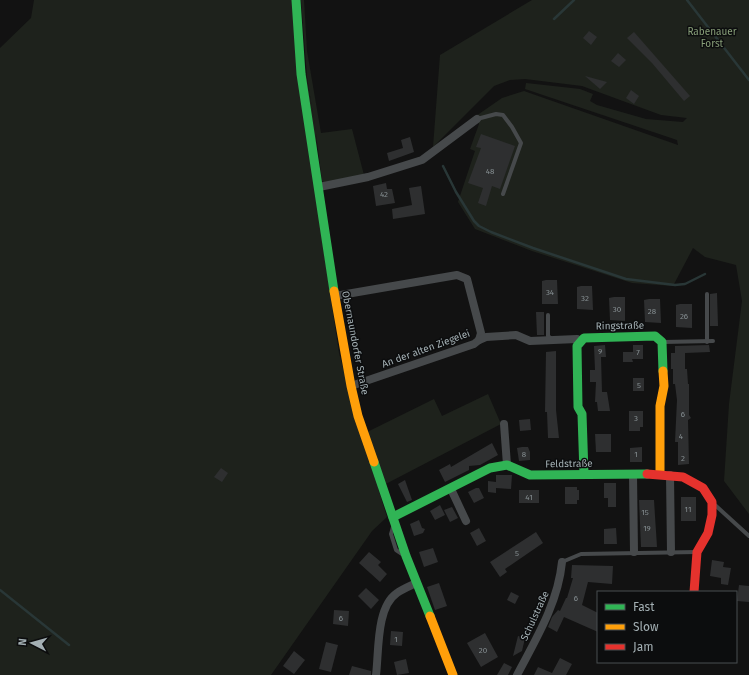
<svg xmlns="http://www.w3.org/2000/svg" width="749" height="675" font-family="'Fira Sans',sans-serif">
<rect width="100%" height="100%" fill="#121212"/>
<g fill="#1e221c">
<path d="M34,0H296V15L316,132L307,77L301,0H304L307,51L321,133L352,129L364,175L326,184L322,181L316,134L322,239L339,353L361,435L434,399L442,416L488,394L501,424L378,488L387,517L372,531L271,675H0V48L31,18Z"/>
<path d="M532,0H749V514L724,481L729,404L742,301L736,265L705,257L693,248L673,286L632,283L532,251L475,229L458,202L475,151L470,149L479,124L476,116L502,98L524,91L678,145L677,140L525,89L526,83L580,89L593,94L590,101L597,105L646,119L683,122L687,118L661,115L582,86L525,79L510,80L494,86L433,147L440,55Z"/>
</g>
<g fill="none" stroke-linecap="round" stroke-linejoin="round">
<g stroke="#293737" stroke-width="2.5">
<path d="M687,0L749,80"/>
<path d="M554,19L574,0"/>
<path d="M443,166L456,192L474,221L479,226L491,232L533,248L626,279L675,285L685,284L705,274"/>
<path d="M0,590L69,645"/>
</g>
</g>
<g fill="#2e2f30">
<path d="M589,31L597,37L591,45L583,38Z"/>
<path d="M634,32L690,96L684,101L652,63L627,38Z"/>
<path d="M618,53L626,60L619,67L611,61Z"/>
<path d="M585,76L607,82L600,89Z"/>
<path d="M631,90L639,96L634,104L626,98Z"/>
<path d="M481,134L515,146L500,189L492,186L486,206L478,203L483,188L468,183L481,148L476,147Z"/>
<path d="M410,137L414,152L389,161L387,153L403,148L401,140Z"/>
<path d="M386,183L387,189H392L395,203L376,206L373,186Z"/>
<path d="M421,186L425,214L393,219L392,209L412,205L409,188Z"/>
<path d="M546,280H557L558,304H542V281Z"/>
<path d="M581,286H592L593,310L577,309V287Z"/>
<path d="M717,293L718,326H710V294Z"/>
<path d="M614,297H625V321L610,320L609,298Z"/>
<path d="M649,299H660L661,323L645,322L644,300Z"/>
<path d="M680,304H692V328L676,327V305Z"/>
<path d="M536,312H544V335H537Z"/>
<path d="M605,345L606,357H601L602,392H607L610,411H598L597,402H595L596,382H590V370H595L594,346Z"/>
<path d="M633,345H643V359H632L633,362H623V352H633Z"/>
<path d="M709,345L710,352L685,353V369H687L688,384H689V415L691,418L688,420L689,464L678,465V442H675L677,400L675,384H673V369H671V353H675V346Z"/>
<path d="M556,351V410L559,438H548L547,412H545L546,352Z"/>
<rect x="633" y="378" width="11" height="13"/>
<path d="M629,411H643V427H640V431H629Z"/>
<path d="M530,419L531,430L520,431L519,420Z"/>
<path d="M595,434H611V452H596Z"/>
<path d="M492,443L498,455L480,465L469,466V470L445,482L439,470L450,464L451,467Z"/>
<path d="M522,447H528L530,452V460L519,461L517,448Z"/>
<path d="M642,447V462H630V448Z"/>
<path d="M221,468L228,473L222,482L214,477Z"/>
<path d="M496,475H512L511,489L496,488V493L488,492V481L496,482V485Z"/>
<path d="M405,480L412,500L407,502L398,484Z"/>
<path d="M604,483H616V507H608V498H604Z"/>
<path d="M565,487H577V490H579V500H577V504H565Z"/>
<path d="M476,488H479L484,498L474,503L468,492Z"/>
<rect x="519" y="490" width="20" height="13"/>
<rect x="681" y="497" width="15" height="24"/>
<path d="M639,500H654L657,547H641Z"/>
<path d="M440,505L445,515L435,520L430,511Z"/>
<path d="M452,507L458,518L450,522L444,510Z"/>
<path d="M419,520L422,528L425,529L423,533L414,536L410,524Z"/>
<path d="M479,528L486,541L477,546L470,533Z"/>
<path d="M616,528L617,544H604V529Z"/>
<path d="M536,532L543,543L505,569L507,572L500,577L490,562Z"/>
<path d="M433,548L438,562L424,567L419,552Z"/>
<path d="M369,552L381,562L378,565L387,574L380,582L359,563Z"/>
<path d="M712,560L724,562L723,567L731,568L728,585L721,584V578L710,576Z"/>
<path d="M572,565L613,566L612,584L588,582L582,605L598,613V632L564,617L557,632L548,627L552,617L558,610L560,611L566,598H567L573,578H571Z"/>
<path d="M439,583L447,606L435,610L427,587Z"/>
<path d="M739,585L749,586V602L737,601Z"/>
<path d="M366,588L379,600L371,609L358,596Z"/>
<path d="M511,592L519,596L515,604L507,600Z"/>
<path d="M334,610L349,611L348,626L333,624Z"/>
<path d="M391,631L403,632L402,646L390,645Z"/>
<path d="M485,633L498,657L481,667L467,643Z"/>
<path d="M518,636L525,638L522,651L513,656Z"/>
<path d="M326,642L338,645L331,672L319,669Z"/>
<path d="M294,651L305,660L294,674L283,666Z"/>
<path d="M560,658L572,664L566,675H534L538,667L552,673Z"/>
<path d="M406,659L409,673L397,675L394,662Z"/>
<path d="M504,663L512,667L508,675H497Z"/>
<path d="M352,666L371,671V675H349Z"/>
</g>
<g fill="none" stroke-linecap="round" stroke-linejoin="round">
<g stroke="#46494b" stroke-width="4">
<path d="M477,119L496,114L503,115L512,127L521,143L503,194"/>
<path d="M707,294V342"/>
<path d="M548,315V336L552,339"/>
<path d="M663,342L713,341"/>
<path d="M715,505L749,536"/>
<path d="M393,527L391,534L396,550L402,554"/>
<path d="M562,562L581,554L697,552"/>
</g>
<g stroke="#46494b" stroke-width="8">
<path d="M319,187L368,177L422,160L477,119"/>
<path d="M335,296L457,275L467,279L481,333L479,340L474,344L351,386"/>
<path d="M479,340L486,337L516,335L530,341L577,339"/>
<path d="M504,424L507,465"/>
<path d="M633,474L634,552"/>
<path d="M670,475L671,552"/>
<path d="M451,489L466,521"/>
<path d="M376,675C379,652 376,607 397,593C402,589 410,586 416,583"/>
<path d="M517,675C536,639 558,603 562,562"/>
</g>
<g stroke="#30b455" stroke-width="9">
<path d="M296,0L301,74L334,291"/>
<path d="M374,462L406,556L430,616"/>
<path d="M584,474L582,414L578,407L577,346L584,338L655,336L662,342L663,371"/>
<path d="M393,517L490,468L507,465L530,475L647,474"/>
</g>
<g stroke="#ff9f0a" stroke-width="9">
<path d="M334,291L351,386L358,416L374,462"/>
<path d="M660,474V406L664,386L663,371"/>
<path d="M430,616L453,675"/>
</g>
<path stroke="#e5322d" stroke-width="9" d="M647,474L683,477L703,488L712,502V515L708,533L697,552L694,592"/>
</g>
<g text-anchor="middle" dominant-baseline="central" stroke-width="3" stroke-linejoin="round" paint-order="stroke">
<g font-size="8" fill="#868f92">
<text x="490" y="171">48</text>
<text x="384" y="194">42</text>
<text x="550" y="292">34</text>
<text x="585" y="298">32</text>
<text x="617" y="309">30</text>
<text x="652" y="311">28</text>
<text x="684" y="316">26</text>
<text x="600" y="351">9</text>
<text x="638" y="352">7</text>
<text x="639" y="385">5</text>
<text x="683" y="414">6</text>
<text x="636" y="418">3</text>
<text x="681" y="436">4</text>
<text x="524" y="454">8</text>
<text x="636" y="454">1</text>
<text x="683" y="458">2</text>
<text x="529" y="497">41</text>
<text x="688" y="509">11</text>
<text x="645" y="512">15</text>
<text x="647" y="528">19</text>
<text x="517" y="553">5</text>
<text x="576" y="598">6</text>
<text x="341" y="618">6</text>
<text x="396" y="639">1</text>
<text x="483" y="650">20</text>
</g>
<g font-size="10" fill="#889f79" stroke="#0c0d0e">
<text x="712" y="32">Rabenauer<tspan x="712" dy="12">Forst</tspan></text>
</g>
<g font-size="10" fill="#a3afb3" stroke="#0c0d0e">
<text transform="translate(620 326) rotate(-1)">Ringstraße</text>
<text transform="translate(355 343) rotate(79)">Obernaundorfer Straße</text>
<text transform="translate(426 349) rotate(-20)">An der alten Ziegelei</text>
<text transform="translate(569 464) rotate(-1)">Feldstraße</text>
<text transform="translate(535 616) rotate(-65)">Schulstraße</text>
</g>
</g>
<rect x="597" y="591" width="140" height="72" fill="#0c0d0e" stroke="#484e50"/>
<rect x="605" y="604" width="20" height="6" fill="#30b455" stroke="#484e50"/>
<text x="633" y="611" font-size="12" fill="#a3afb3">Fast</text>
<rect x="605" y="624" width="20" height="6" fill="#ff9f0a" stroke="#484e50"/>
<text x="633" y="631" font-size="12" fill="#a3afb3">Slow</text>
<rect x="605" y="644" width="20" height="6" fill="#e5322d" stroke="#484e50"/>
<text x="633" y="651" font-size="12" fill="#a3afb3">Jam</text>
<g transform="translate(32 643) rotate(276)" stroke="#0c0d0e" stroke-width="3" paint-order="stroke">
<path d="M0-3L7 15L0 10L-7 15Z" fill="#a3afb3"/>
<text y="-6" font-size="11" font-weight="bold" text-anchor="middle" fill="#a3afb3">N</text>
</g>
</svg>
